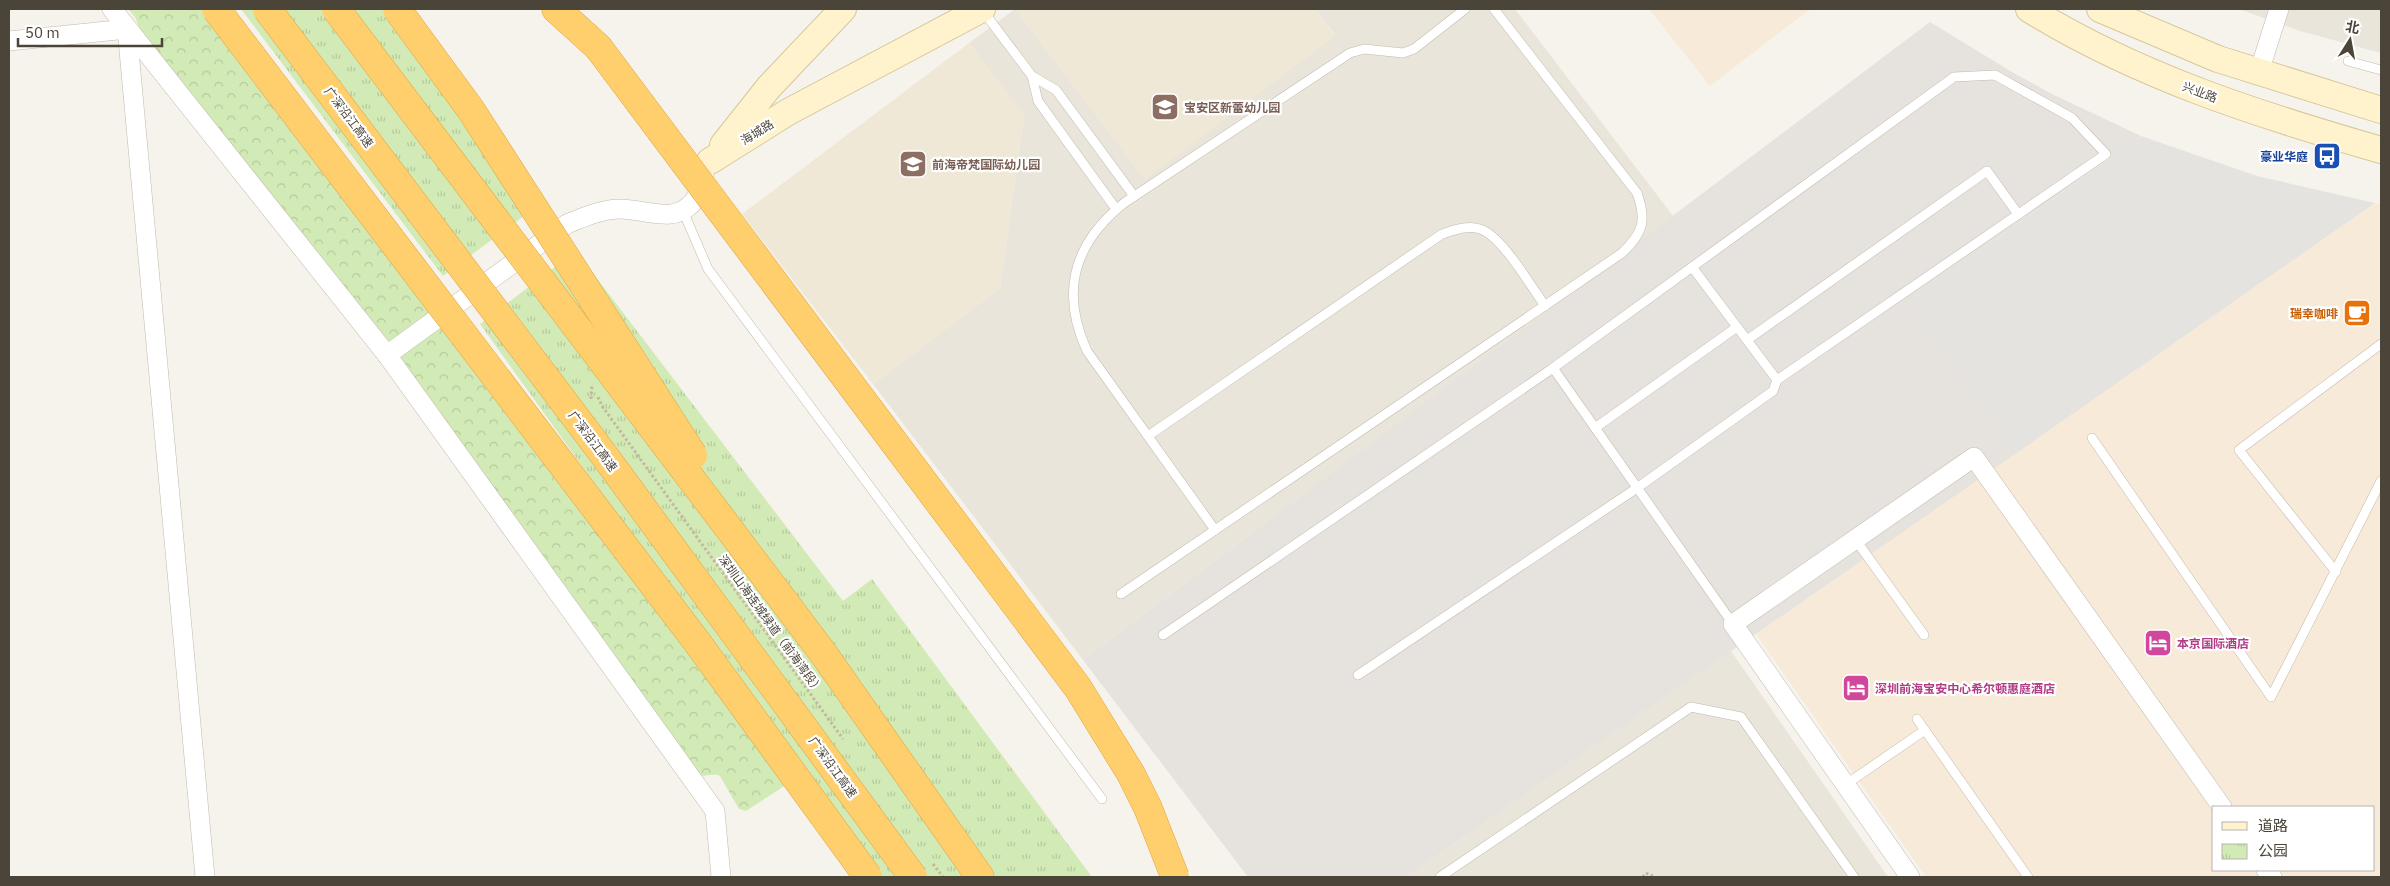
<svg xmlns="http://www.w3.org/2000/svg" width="2390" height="886" font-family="'IBM Plex Sans','Noto Sans SC',sans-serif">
<defs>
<pattern id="forest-crowns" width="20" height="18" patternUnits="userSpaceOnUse" patternTransform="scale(1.25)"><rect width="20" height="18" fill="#d2eab5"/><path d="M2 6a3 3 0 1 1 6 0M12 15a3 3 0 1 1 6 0" fill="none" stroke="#b6ca9c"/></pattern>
<pattern id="park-tufts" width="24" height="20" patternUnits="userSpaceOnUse" patternTransform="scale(1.25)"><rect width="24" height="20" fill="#d2eab5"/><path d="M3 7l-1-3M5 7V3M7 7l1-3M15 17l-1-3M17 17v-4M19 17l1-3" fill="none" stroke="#b6ca9c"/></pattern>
</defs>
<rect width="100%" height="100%" fill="#f6f3ec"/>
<g fill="#eae5da">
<path d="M1015,9L1145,179L1335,35L1315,9H1515L1673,216L1083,660L873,384L1000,288L1024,115L969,43Z"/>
<path d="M2239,9H2381V53L2300,31Z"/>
<path d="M1731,651L1888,877H1406Z"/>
</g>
<g fill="#f7ead8" fill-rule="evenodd">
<path d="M1649,9H1810L1710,86Z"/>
<path d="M2375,203L2381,205V877H1926L1756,634ZM2214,807H2374V870H2214Z"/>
</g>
<path fill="#e6e2dd" d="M1930,22L2012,72L2054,95L2141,136L1909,302L2018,452L1406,877H1248L1083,660Z"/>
<g fill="#efe8d6">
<path d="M1015,9H1315L1335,36L1145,179Z"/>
<path d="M969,43L1024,114L1000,288L873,384L742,214Z"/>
</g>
<path fill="url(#forest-crowns)" d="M128,9H202L786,777V785L746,811L739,809L720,776C712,773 705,777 697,776L142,34L135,17Z"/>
<g fill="url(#park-tufts)">
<path d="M241,9H393L540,204L443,276Z"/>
<path d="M576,251L843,601L872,579L1092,877H877L480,324Z"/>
</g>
<path fill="#e5e3e0" d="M2141,136L2257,176L2375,203L2018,452L1909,302Z"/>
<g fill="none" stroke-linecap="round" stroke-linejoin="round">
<g stroke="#c2bbae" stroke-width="10">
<g id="service">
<path d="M983,11L1032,76L1038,101L1116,209"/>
<path d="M2348,61L2381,70"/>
<path d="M1032,76L1056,90L1134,196"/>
<path d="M683,211L708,269L1102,799"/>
<path d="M1692,267L1777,380"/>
<path d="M1747,340L1987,171L2018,214"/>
<path d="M1553,368L1733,624"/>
<path d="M1595,428L1737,327"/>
<path d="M1148,436L1442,234C1454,230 1467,225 1480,229C1501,235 1531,286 1545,306"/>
<path d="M2092,438L2271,697L2381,481"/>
<path d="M1215,530L1087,351C1060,292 1073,244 1124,203L1350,53L1364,49L1403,53L1414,49L1465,9"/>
<path d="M1855,539L1924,635"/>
<path d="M2336,572L2239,450L2381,344"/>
<path d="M1121,594L1622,253C1643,233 1647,221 1637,193L1494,9"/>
<path d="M1163,635L1553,368L1954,77L1995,75L2072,118L2106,154L1777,380L1773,391L1637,488L1358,675"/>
<path d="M1917,719L2028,877"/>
<path d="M1845,785L1925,730"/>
<path d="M1440,877L1691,707L1741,717L1854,877"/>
</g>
</g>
<g stroke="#c2bbae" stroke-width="20">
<g id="minor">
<path d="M112,9L387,355L715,811L721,877"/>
<path d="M127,29L205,877"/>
<path d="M9,41L127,29"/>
<path d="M2259,72L2279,9"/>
<path d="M387,355L567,224C584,217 600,210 618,209C644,208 674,226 694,201C699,194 701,184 704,176"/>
<path d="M2266,870L2272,877"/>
<path d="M1910,877L1733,624L1974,457L2222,807"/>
</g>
</g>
<g stroke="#d6c79b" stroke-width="28">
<g id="secondary">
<path d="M2029,9C2137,76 2259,115 2381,150"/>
<path d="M2100,9L2218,59L2381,110"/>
<path d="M723,145L769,87L843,9"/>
<path d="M710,161L788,112L982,9"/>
</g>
</g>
<g stroke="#e0a43c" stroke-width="29">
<g id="motorway">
<path d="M556,9L598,47"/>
<path d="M823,653L980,877"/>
</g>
</g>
<g stroke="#c4b79f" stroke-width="3" stroke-dasharray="2.5 2.5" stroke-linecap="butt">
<path d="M598,397L602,406L843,739"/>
<path d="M591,399L592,385"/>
<path d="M933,864L943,877"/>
<path d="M1643,877L1646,873L1655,877"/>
</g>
<use href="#service" stroke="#fff" stroke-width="9"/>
<use href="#minor" stroke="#fff" stroke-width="19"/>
<use href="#secondary" stroke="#fff3cd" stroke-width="26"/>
<use href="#motorway" stroke="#ffcf6e" stroke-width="28"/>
<g stroke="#e0a43c" stroke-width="29" stroke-linecap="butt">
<g id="motorway-bridge">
<path d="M216,9L697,642L868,877"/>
<path d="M267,9L604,455L913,877"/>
<path d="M336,9L823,653"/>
<path d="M397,9L471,110L693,455"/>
<path d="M598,47L1078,688L1131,774L1148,808L1175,877"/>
</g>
</g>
<use href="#motorway-bridge" stroke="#ffcf6e" stroke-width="28"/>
</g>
<defs>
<g id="school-square" transform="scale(1.4375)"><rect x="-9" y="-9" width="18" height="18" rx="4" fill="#8d6e63" stroke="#fff"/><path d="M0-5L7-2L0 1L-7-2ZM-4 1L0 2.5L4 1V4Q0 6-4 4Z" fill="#fff"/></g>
<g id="bus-square" transform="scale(1.4375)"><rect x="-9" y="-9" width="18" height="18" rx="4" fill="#1a4fb4" stroke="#fff"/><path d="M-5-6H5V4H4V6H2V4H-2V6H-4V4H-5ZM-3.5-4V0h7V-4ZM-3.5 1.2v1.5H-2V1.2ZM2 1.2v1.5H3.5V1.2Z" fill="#fff"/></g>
<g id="cafe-square" transform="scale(1.4375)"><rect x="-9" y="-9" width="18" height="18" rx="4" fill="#e8710a" stroke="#fff"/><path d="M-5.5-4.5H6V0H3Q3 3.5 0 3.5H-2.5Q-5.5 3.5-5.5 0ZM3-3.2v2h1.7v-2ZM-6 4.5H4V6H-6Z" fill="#fff"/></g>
<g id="hotel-square" transform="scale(1.4375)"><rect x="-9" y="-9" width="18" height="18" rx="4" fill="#d1479c" stroke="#fff"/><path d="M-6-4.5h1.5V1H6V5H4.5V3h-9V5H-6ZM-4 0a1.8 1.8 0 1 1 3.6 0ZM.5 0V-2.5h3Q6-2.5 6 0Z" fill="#fff"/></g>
</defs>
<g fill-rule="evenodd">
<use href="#school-square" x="1165" y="107"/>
<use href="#bus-square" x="2327" y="156"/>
<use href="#school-square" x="913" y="164"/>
<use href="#cafe-square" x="2357" y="313"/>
<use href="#hotel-square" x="2158" y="643"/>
<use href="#hotel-square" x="1856" y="688"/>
</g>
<g text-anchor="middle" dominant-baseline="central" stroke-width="4.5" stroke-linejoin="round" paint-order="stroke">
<g font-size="12" fill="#4b4439" stroke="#fff">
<text transform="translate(2200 92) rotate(21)">兴业路</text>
<text transform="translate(349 117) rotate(53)">广深沿江高速</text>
<text transform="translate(757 132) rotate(-32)">海城路</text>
<text transform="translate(593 441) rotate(53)">广深沿江高速</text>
<text transform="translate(771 624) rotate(54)">深圳山海连城绿道（前海湾段）</text>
<text transform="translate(833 767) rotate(54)">广深沿江高速</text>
</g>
<g font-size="12" font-weight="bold" fill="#785e54" stroke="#fff" text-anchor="start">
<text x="1184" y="107">宝安区新蕾幼儿园</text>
<text x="932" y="164">前海帝梵国际幼儿园</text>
</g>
<g font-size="12" font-weight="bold" fill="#164399" stroke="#fff" text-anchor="end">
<text x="2308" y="156">豪业华庭</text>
</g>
<g font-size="12" font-weight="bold" fill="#c56008" stroke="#fff" text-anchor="end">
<text x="2338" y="313">瑞幸咖啡</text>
</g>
<g font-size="12" font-weight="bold" fill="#b23c85" stroke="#fff" text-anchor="start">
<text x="2177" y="643">本京国际酒店</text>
<text x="1875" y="688">深圳前海宝安中心希尔顿惠庭酒店</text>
</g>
</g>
<rect width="2390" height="886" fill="none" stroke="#4b4439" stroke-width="20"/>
<rect x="2212" y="806" width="162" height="65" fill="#ffffff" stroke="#b7b4b0"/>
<rect x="2222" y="822" width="25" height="8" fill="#fff3cd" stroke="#b7b4b0"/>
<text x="2258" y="831" font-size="15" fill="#4b4439">道路</text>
<rect x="2222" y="844" width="25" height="15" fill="url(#park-tufts)" stroke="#b7b4b0"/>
<text x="2258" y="856" font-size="15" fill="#4b4439">公园</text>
<g transform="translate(2350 40) rotate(11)" stroke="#ffffff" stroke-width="4" paint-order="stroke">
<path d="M0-4L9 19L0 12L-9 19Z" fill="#4b4439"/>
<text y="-8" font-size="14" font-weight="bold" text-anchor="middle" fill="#4b4439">北</text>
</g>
<path d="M18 38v8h144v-8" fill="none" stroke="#4b4439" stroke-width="2.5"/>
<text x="25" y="38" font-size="15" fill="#4b4439" stroke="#ffffff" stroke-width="4" paint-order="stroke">50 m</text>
</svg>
